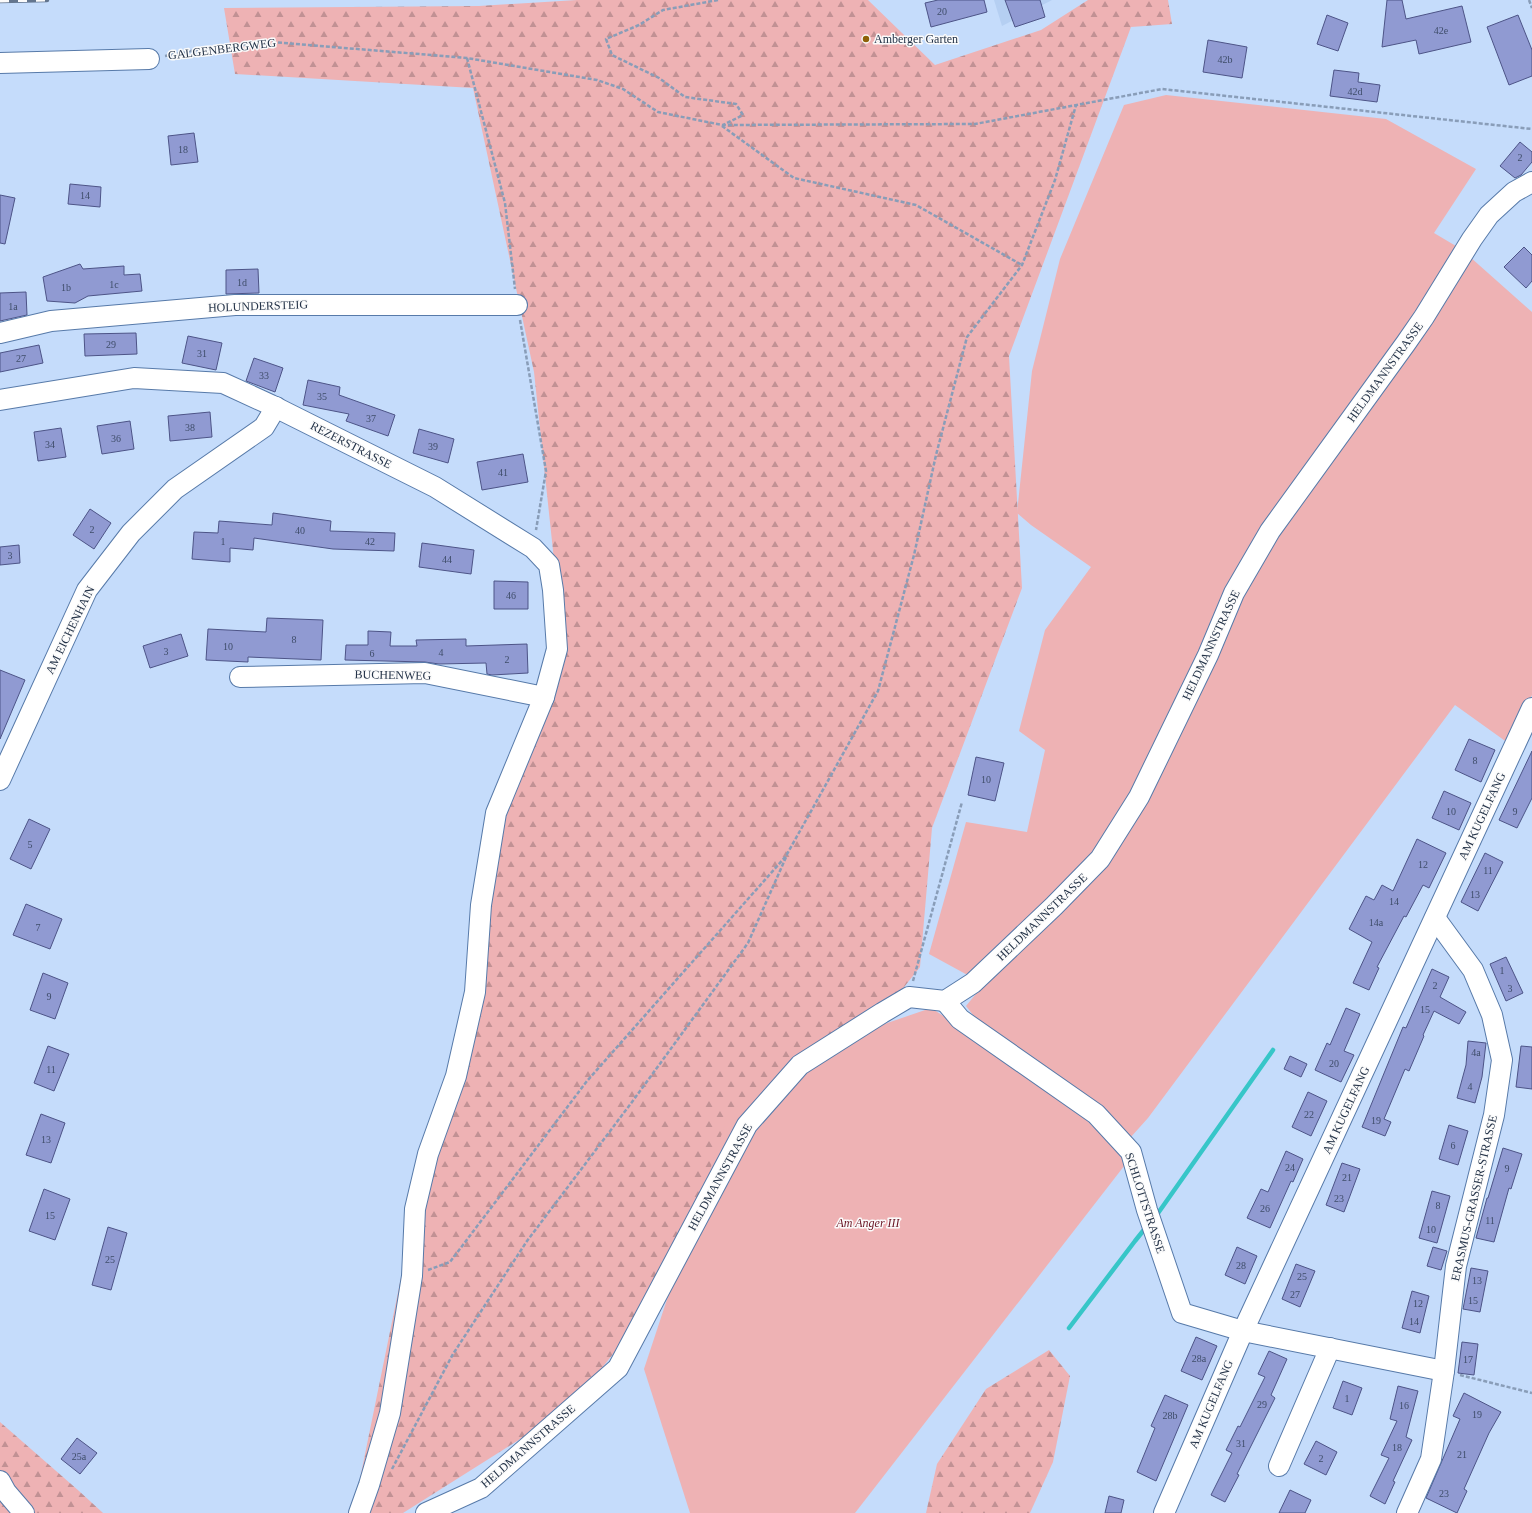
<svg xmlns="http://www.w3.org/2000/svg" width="1532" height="1513" font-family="'Times New Roman',serif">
<defs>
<pattern id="forest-firs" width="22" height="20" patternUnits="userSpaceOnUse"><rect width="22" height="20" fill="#eeb2b4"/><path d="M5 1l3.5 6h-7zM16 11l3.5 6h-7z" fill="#c19194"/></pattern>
</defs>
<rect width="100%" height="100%" fill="#c5dcfb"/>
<path fill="#b5cff2" d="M994,0H1052L1002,26Z"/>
<g fill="url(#forest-firs)">
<path d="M577,0H868L935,65L1041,30L1088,0H1168L1172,24L1131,27L1009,356L1022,588L932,828L920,967L571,1407L403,1513H353L415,1209L501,834L523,761L564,654L534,372L473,88L235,74L224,8L479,6Z"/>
<path d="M1049,1350L1070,1376L1053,1462L1030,1513H926L937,1464L986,1389Z"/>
<path d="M0,1422L79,1491L103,1513H0Z"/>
</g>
<g fill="#eeb2b4">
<path d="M1166,95L1386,119L1476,169L1434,233L1461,249L1532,312V695L1508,743L1455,705L1148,1118L1130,1138L977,1020L966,1006L984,984L929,954L966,822L1027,832L1045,750L1019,731L1045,630L1091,567L1031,525L1017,513L1032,371L1060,259L1124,105Z"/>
<path d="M931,1008L1050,1084L1128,1161L855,1513H690L644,1369L729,1112L861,1032Z"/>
</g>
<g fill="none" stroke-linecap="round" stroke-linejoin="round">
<g stroke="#37c6c8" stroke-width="4.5">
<path d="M1156,1216L1273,1050"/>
<path d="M1069,1328L1135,1241L1147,1226"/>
</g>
</g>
<g fill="#909ad2" stroke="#4d5487">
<path d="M938,0H984L987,12L931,27L925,3Z"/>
<path d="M1005,0H1040L1045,17L1015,27Z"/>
<path d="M1387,0H1402L1406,19L1462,6L1471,42L1419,54L1416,40L1382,47Z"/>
<path d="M1327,15L1348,23L1338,51L1317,44Z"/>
<path d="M1518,15L1532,50V76L1509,85L1487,27Z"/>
<path d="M1208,40L1247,47L1242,78L1203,72Z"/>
<path d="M1334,70L1359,73L1358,82L1380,85L1377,102L1330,96Z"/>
<path d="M194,133L198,162L171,165L168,136Z"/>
<path d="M1520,142L1532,152V162L1521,175L1515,178L1500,166Z"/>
<path d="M70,184L101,187L100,207L68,204Z"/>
<path d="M0,195L15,198L5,244L0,243Z"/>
<path d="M1524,247L1532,255V281L1526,288L1504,267Z"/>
<path d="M80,264L83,269L124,266V275L140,274L142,291L88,296L75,303L47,301L43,277Z"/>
<path d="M258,269L259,293L226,294V270Z"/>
<path d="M26,292L27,315L0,321V293Z"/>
<path d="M136,333L137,354L85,356L84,334Z"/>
<path d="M188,336L222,343L216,370L182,363Z"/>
<path d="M39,345L43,363L0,372V353Z"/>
<path d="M254,358L283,368L275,392L246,381Z"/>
<path d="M308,380L340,387L339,395L395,415L388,436L346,421L349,414L303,405Z"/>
<path d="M210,412L212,437L170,441L168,416Z"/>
<path d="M130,421L134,449L102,454L97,426Z"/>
<path d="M61,428L66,457L38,461L34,432Z"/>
<path d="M419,429L454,439L448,463L413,453Z"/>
<path d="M523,454L528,482L482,490L477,462Z"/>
<path d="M90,509L111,523L94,549L73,535Z"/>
<path d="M273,513L331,521L330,531L395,533L394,551L333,549L254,538L253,550L230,548V562L192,559L194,532L218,533L219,521L272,525Z"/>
<path d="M422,543L474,550L471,574L419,567Z"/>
<path d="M19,545L20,563L0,565V547Z"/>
<path d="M494,581L528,582V609H494Z"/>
<path d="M267,618L323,620L321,660L248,657V662L206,660L208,629L266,632Z"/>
<path d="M368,631L391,632L390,646H417L416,640L466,639V646L527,644L528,673L492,675L487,674L486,663L439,664L425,662L345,660L346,645H368Z"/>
<path d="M181,634L188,656L150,668L143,646Z"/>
<path d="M0,670L25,680L0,739Z"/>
<path d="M1469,739L1495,750L1481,782L1455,770Z"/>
<path d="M1532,751V798L1517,828L1499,820Z"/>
<path d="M976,757L1004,763L995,801L968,795Z"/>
<path d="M1444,791L1471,803L1459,830L1432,818Z"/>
<path d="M29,819L50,829L31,869L10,859Z"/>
<path d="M1417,839L1446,853L1429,888L1423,885L1406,917L1404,916L1377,967L1379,968L1369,990L1353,983L1372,942L1349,929L1366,896L1374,900L1382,885L1393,891Z"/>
<path d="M1485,853L1503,862L1478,911L1461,902Z"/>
<path d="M26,904L62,919L50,949L13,935Z"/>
<path d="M1506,957L1523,993L1506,1001L1490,964Z"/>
<path d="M1432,969L1449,977L1440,997L1466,1012L1459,1024L1434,1011L1423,1035L1424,1036L1409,1071L1405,1069L1384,1119L1391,1122L1385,1136L1362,1127L1403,1027L1406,1028Z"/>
<path d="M43,973L68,983L55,1019L30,1010Z"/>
<path d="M1346,1008L1360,1014L1344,1051L1354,1055L1341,1082L1315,1070L1327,1043L1330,1045Z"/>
<path d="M1468,1041L1486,1043L1482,1077L1475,1103L1457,1098L1466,1065Z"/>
<path d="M48,1046L69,1054L54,1091L34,1083Z"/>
<path d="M1521,1046L1532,1047V1089L1516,1087Z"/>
<path d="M1290,1056L1307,1064L1301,1077L1284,1069Z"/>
<path d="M1308,1092L1327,1101L1311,1136L1292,1127Z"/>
<path d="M41,1114L65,1123L51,1163L26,1155Z"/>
<path d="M1449,1125L1468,1131L1458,1165L1439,1159Z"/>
<path d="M1503,1148L1522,1154L1511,1189L1509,1188L1494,1242L1476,1238L1487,1198H1488Z"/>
<path d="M1286,1151L1303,1159L1293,1182L1291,1181L1270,1228L1247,1218L1261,1189L1268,1192Z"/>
<path d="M1342,1163L1360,1169L1344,1212L1326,1205Z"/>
<path d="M44,1189L70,1199L55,1240L29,1231Z"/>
<path d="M1432,1191L1450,1196L1437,1243L1419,1238Z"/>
<path d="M108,1227L127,1233L111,1290L92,1285Z"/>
<path d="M1237,1247L1257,1256L1245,1284L1225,1275Z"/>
<path d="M1433,1247L1447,1251L1441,1270L1427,1266Z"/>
<path d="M1296,1264L1315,1271L1300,1307L1282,1299Z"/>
<path d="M1471,1268L1488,1271L1480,1312L1463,1309Z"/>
<path d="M1412,1291L1429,1296L1420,1333L1402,1328Z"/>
<path d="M1196,1337L1217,1346L1202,1380L1181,1371Z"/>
<path d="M1462,1342L1478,1344L1474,1375L1458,1373Z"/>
<path d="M1269,1351L1287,1359L1271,1395L1275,1398L1237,1474L1239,1475L1225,1502L1211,1495L1232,1453L1226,1450L1238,1426L1240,1427L1265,1377L1258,1374Z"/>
<path d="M1343,1381L1362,1388L1352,1415L1333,1408Z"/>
<path d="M1398,1386L1418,1391L1406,1437L1412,1440L1393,1481L1395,1482L1385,1504L1370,1496L1389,1458L1381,1455L1397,1421L1390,1419Z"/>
<path d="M1464,1393L1501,1412L1489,1433L1464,1489L1467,1491L1457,1513L1426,1498L1460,1419L1453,1416Z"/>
<path d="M1165,1395L1188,1405L1156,1481L1137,1472L1155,1428L1151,1426Z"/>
<path d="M77,1438L97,1453L80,1474L61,1459Z"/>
<path d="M1316,1441L1337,1452L1326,1475L1304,1464Z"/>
<path d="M1290,1490L1311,1500L1305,1513H1279Z"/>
<path d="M1109,1496L1124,1500L1121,1513H1105Z"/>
</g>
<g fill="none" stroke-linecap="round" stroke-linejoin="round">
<g stroke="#577aa9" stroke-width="22">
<g id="minor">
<path d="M0,63L149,59"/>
<path d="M0,333L51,321L235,305H517"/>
<path d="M0,400L134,378L223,383L271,405L435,487L533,548L549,565L553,590L557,649L544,697L496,813L481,905L475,992L456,1076L428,1154L415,1209L412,1276L390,1413L369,1485L359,1513"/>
<path d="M240,677L425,673L544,697"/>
<path d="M0,780L87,590L131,533L175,489L264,427L276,407"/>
<path d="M945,1001L960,1019L1096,1114L1131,1152L1147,1210L1182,1313L1243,1331L1444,1371"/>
<path d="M1279,1466L1330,1348"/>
<path d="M0,1481L6,1492L24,1513"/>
<path d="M426,1513L481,1488L618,1368L747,1125L800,1065L882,1013L909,997L945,1001L973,983L1054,906L1100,859L1139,797L1208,655L1234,593L1270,531L1406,343L1424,317L1472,239L1489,215L1514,192L1532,182"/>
<path d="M1164,1513L1243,1331L1532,708"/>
<path d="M1407,1513L1431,1459L1444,1371L1456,1266L1494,1115L1502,1060L1492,1015L1473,970L1435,918"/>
</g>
</g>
<g stroke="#899db8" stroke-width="2.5" stroke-dasharray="4 2" stroke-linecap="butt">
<path d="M718,0L663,10L639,25L606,39L612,55L659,78L685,97L736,104L743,115L723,125"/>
<path d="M1529,0L1532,8"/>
<path d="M165,56L197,50L272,42L467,58L597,80L623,89L658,112L722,125L975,124L1162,89L1532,129"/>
<path d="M467,58L505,203L515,289"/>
<path d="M722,126L794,178L916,205L1022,265"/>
<path d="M520,320L546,471L536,530"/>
<path d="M913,981L962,802"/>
<path d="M428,1270L450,1262L587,1081L786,856L878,691L914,555L936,455L967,337L1022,265L1055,180L1076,105"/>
<path d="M1460,1375L1532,1393"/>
<path d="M392,1469L453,1354L527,1241L632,1102L748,943L787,855"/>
</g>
<use href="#minor" stroke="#fff" stroke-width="20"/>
<g stroke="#63758e" stroke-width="4.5">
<path id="rail" d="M0,1L47,0"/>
</g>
<use href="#rail" stroke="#fbfbfb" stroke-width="3" stroke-dasharray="9" stroke-linecap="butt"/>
</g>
<circle fill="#8e6108" stroke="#fbfbfb" stroke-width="1.5" cx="866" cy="39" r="4"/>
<g text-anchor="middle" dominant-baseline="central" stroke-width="3" stroke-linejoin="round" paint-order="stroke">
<g font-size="10" fill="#3f4d6a">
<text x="942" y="11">20</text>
<text x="1441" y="30">42e</text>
<text x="1225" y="59">42b</text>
<text x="1355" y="91">42d</text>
<text x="183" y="149">18</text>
<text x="1520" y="157">2</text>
<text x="85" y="195">14</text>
<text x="242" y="282">1d</text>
<text x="114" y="284">1c</text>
<text x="66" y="287">1b</text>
<text x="13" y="306">1a</text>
<text x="111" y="344">29</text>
<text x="202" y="353">31</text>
<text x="21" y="358">27</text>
<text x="264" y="375">33</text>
<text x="322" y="396">35</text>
<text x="371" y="418">37</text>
<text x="190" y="427">38</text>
<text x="116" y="438">36</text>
<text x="50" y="444">34</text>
<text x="433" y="446">39</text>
<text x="503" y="472">41</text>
<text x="92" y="529">2</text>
<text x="300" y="530">40</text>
<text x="223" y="541">1</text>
<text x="370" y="541">42</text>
<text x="10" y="555">3</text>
<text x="447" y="559">44</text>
<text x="511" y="595">46</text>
<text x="294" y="639">8</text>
<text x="228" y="646">10</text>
<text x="166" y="651">3</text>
<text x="441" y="652">4</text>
<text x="372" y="653">6</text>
<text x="507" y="659">2</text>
<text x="1475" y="760">8</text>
<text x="986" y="779">10</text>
<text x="1451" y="811">10</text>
<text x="1515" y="811">9</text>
<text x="30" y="844">5</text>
<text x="1423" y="864">12</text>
<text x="1488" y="870">11</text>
<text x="1475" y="894">13</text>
<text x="1394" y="901">14</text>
<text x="1376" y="922">14a</text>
<text x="38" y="927">7</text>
<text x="1502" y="970">1</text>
<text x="1435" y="985">2</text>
<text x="1510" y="988">3</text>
<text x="49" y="996">9</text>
<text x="1425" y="1009">15</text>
<text x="1476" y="1052">4a</text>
<text x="1334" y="1063">20</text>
<text x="51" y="1069">11</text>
<text x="1470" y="1086">4</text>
<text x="1309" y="1114">22</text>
<text x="1376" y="1120">19</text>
<text x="46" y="1139">13</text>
<text x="1453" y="1145">6</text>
<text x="1290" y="1167">24</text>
<text x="1507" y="1168">9</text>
<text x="1347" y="1177">21</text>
<text x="1339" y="1198">23</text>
<text x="1438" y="1205">8</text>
<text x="1265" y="1208">26</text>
<text x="50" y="1215">15</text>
<text x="1490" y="1220">11</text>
<text x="1431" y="1229">10</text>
<text x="110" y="1259">25</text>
<text x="1241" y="1265">28</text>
<text x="1302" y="1276">25</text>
<text x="1477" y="1280">13</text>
<text x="1295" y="1294">27</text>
<text x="1473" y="1300">15</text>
<text x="1418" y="1303">12</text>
<text x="1414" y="1321">14</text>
<text x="1199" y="1358">28a</text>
<text x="1468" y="1359">17</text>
<text x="1347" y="1398">1</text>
<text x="1262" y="1404">29</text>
<text x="1404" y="1405">16</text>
<text x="1477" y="1414">19</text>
<text x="1170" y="1415">28b</text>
<text x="1241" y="1443">31</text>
<text x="1397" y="1447">18</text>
<text x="1462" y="1454">21</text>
<text x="79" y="1456">25a</text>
<text x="1321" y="1458">2</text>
<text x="1444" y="1493">23</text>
</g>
<g font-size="12" fill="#243348" stroke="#fbfbfb" text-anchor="start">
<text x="874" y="39">Amberger Garten</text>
</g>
<g font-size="12" fill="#243348" stroke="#fbfbfb">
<text transform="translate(222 49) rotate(-7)">GALGENBERGWEG</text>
<text transform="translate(258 306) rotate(-2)">HOLUNDERSTEIG</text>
<text transform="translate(1385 372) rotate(-54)">HELDMANNSTRASSE</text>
<text transform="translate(351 445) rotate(27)">REZERSTRASSE</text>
<text transform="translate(70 630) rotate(-64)">AM EICHENHAIN</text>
<text transform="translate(1211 645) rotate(-65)">HELDMANNSTRASSE</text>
<text transform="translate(393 675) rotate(1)">BUCHENWEG</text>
<text transform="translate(1482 816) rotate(-65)">AM KUGELFANG</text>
<text transform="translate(1042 917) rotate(-44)">HELDMANNSTRASSE</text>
<text transform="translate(1346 1110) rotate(-65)">AM KUGELFANG</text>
<text transform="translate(720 1177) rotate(-61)">HELDMANNSTRASSE</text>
<text transform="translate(1474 1198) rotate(-77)">ERASMUS-GRASSER-STRASSE</text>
<text transform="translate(1145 1203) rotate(72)">SCHLOTTSTRASSE</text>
<text transform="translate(1211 1404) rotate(-67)">AM KUGELFANG</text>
<text transform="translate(528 1446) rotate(-41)">HELDMANNSTRASSE</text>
</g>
<g font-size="12" font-style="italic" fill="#6a1524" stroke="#fbfbfb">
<text x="868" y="1223">Am Anger III</text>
</g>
</g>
</svg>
